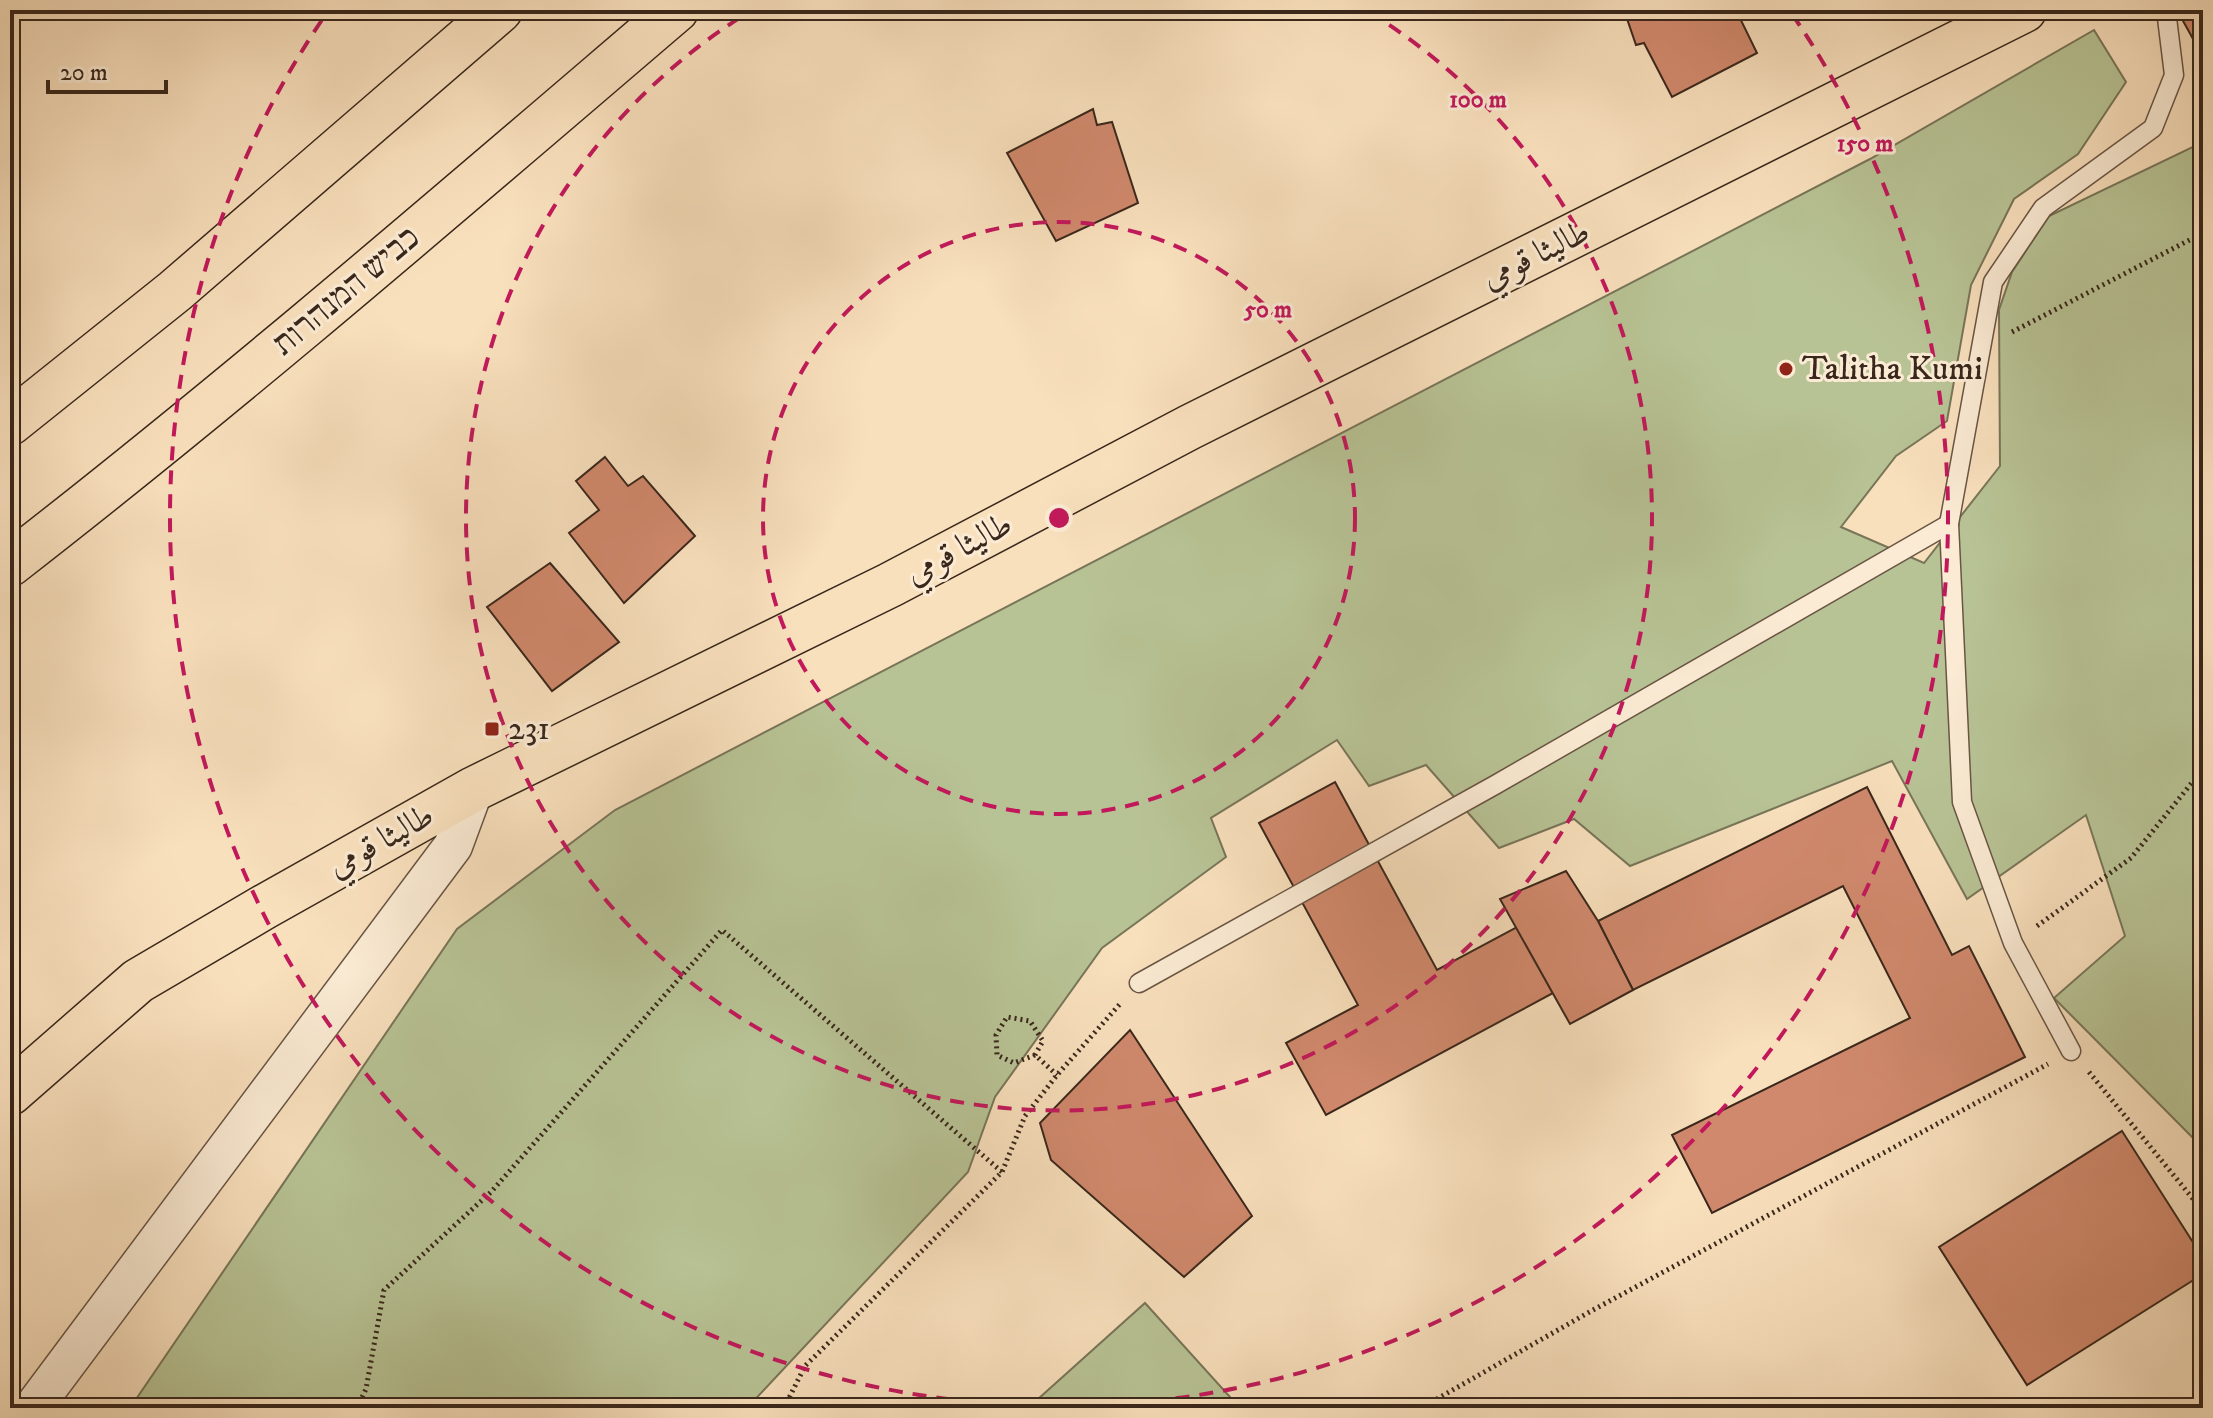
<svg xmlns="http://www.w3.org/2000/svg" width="2213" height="1418" font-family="'IM FELL DW Pica',Amiri,'Frank Ruhl Libre',serif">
<rect width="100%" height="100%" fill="#f9e0bd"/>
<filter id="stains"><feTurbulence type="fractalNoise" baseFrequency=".0025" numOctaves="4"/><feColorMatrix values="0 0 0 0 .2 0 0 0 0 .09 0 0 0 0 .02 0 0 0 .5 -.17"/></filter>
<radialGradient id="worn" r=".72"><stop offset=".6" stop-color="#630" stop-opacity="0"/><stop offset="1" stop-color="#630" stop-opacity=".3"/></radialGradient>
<g fill="#b8c395" stroke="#787558" stroke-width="2">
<path d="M2094,30L2126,82L2078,154L2014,199L1971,285L1947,421L1896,456L1841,527L1924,563L2000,466L1999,310L2012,272L2049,216L2203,142V1148L2054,998L2125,936L2086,815L1967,899L1892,761L1630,866L1574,819L1499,848L1426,765L1369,786L1337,740L1211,818L1226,857L1102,948L995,1097L968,1172L747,1408H130L457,929L615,810L1870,159Z"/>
<path d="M1145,1303L1240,1408H1028Z"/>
</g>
<g fill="#d1896d" stroke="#39271b" stroke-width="2">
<path d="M1624,10H1736L1757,53L1672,97L1644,43L1636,45Z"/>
<path d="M2177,10H2203V57Z"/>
<path d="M1093,109L1097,125L1112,122L1138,203L1056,241L1007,153Z"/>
<path d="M605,457L628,486L643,476L695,536L624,603L569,533L599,510L576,481Z"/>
<path d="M550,563L619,642L552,691L487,607Z"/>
<path d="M1335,782L1437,970L1517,927L1553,993L1326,1115L1286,1043L1358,1005L1259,823Z"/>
<path d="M1867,787L1952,955L1969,946L2025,1057L1712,1213L1672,1135L1910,1018L1843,886L1633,990L1598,921Z"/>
<path d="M1566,871L1598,921L1633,990L1570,1024L1500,899Z"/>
<path d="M1130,1030L1252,1216L1184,1277L1051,1160L1040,1123Z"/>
<path d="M2122,1131L2203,1258V1274L2027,1385L1939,1247Z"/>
</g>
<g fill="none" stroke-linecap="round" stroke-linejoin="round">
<g stroke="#695544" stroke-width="21">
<g id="lane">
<path d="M1139,983L1495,785L1949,524"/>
<path d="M2071,1051L2013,943L1962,802L1949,524L1993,282L2043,208L2153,128L2174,75L2166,10"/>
</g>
</g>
<g stroke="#695544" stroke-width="41">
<path id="street" d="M33,1408L453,846L474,789"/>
</g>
<g stroke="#39271b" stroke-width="47">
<path id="primary" d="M10,1093L138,981L264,907L474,789L890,585L1190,427L2024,10"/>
</g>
<g stroke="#39271b" stroke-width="47">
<g id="highway">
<path d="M10,423L175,291L500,10"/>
<path d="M10,564C238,387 456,198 676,10"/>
</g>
</g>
<g stroke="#39271b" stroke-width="5" stroke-dasharray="2 4" stroke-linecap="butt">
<path d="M2012,332L2203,233"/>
<path d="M2037,926L2131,858L2203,769"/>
<path d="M1035,1055L1014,1063L997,1055L996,1035L1007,1017L1030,1021L1043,1041L1035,1055L1057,1075"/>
<path d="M2089,1072L2203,1211"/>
<path d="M357,1408L366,1389L384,1290L491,1192L722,930L1002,1172"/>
<path d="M784,1408L805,1366L1002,1172L1025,1116L1057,1075L1120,1004"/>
<path d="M1421,1408L1593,1310L2048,1064"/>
</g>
<use href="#lane" stroke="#fbebd4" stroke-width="18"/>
<use href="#street" stroke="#fbebd4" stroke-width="38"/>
<use href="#primary" stroke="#f9e0bd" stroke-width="44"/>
<use href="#highway" stroke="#f9e0bd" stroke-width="44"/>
</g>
<g fill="none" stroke="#c2185b" stroke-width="4" stroke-dasharray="14 10">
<circle cx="1059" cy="518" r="296"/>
<path d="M1369 12A593 593 0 1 1 749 12"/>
<path d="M1792 14A889 889 0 1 1 326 14"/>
</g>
<g fill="#8f2418" stroke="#fbebd4" stroke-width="3">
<circle cx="1786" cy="369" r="8"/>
<rect x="484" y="721" width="16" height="16" rx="4"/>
</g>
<g text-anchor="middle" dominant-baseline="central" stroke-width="6" stroke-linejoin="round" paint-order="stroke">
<g font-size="34" fill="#39271b" stroke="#fbebd4">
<text transform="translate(1536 255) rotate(-26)">طاليثا قومي</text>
<text transform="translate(346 291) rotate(-40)">כביש המנהרות</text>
<text transform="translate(959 549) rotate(-28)">طاليثا قومي</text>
<text transform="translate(381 841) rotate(-29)">طاليثا قومي</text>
</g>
<g font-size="34" fill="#39271b" stroke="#fbebd4" text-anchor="start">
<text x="1802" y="369">Talitha Kumi</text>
<text x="508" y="729">231</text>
</g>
</g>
<circle cx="1059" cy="518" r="12" fill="#c2185b" stroke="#fbebd4" stroke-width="4"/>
<g font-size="24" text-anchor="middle" font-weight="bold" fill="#c2185b" stroke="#fbebd4" stroke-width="6" stroke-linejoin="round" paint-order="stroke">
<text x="1478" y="107">100 m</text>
<text x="1865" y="151">150 m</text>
<text x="1268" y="317">50 m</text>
</g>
<rect width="2213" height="1418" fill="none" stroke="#f9e0bd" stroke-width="40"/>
<rect x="12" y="12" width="2189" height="1394" fill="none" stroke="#39271b" stroke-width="4"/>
<rect x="20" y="20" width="2173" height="1378" fill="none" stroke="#39271b" stroke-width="2"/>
<path d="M48 80v12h118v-12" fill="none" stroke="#39271b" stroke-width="4"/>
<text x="60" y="80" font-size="24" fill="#39271b" stroke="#fbebd4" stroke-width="6" paint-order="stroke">20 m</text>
<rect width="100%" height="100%" filter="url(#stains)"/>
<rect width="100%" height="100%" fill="url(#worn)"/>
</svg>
